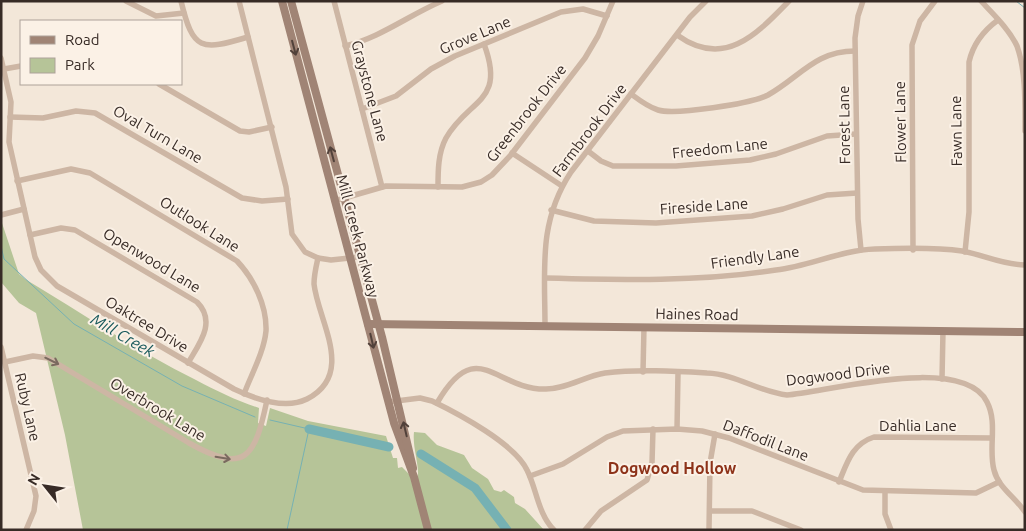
<svg xmlns="http://www.w3.org/2000/svg" width="1026" height="531" font-family="Ubuntu,sans-serif">
<rect width="100%" height="100%" fill="#f3e7d9"/>
<path fill="#b6c498" d="M1,220L19,274L25,279C82,313 137,351 196,380C217,391 237,401 259,408L258,423L266,426L270,408L308,421L386,436L393,458H397L398,468L402,467L417,482C421,467 412,449 414,432L425,433L437,445L464,455L472,468L488,479L494,490L501,492L504,490L514,497L515,503L525,509L544,530H83L65,435L36,313L19,303L1,282Z"/>
<g fill="none" stroke-linecap="round" stroke-linejoin="round">
<g stroke="#76b1b3" stroke-width="1">
<path d="M1016,1L1025,8"/>
<path d="M1,246L4,259L74,324L182,386L255,417"/>
<path d="M270,420L309,429L287,530"/>
</g>
<g stroke="#76b1b3" stroke-width="9">
<path d="M309,429L389,447"/>
<path d="M421,454L475,488L507,530"/>
</g>
<g stroke="#cdb6a4" stroke-width="5.5">
<path d="M126,1L156,16L184,13"/>
<path d="M181,1C193,51 201,51 248,37"/>
<path d="M239,1L286,187L292,234L305,252L318,258L331,260L359,257"/>
<path d="M334,1L382,187"/>
<path d="M981,1C994,15 1009,29 1017,46C1026,71 1025,104 1025,131"/>
<path d="M677,35C724,69 756,35 789,1"/>
<path d="M345,46C380,38 409,15 442,1"/>
<path d="M1,58L11,102L9,142L35,257L41,270L57,286L234,389C255,399 285,410 307,399C356,374 318,321 314,284C314,275 316,267 318,258"/>
<path d="M4,69L21,66"/>
<path d="M159,84L240,131L249,132L272,127"/>
<path d="M631,94C639,100 648,107 658,110C675,115 751,104 768,95C800,77 815,51 855,51"/>
<path d="M362,109L396,96L431,69L455,56L561,12L583,9L607,16"/>
<path d="M10,117L43,118L76,111L95,113L242,198L262,201L288,199"/>
<path d="M588,151L601,161L613,166H676L750,160L776,154L827,136L856,134"/>
<path d="M512,153L562,186"/>
<path d="M17,181L71,169L90,173L237,261C254,279 267,306 266,331C264,352 251,375 244,394"/>
<path d="M438,187C438,171 438,153 446,138C469,98 506,103 484,44"/>
<path d="M334,201L386,186L462,187L481,182L492,175L510,156L585,58L598,36L613,1"/>
<path d="M551,210L594,221L656,223L752,216L783,209L827,195L857,193"/>
<path d="M1,215L24,209"/>
<path d="M30,235L61,228L75,230L197,302C217,322 199,344 188,363"/>
<path d="M861,250L858,219L855,38L858,16L863,1"/>
<path d="M913,250L912,45L920,21L935,1"/>
<path d="M965,252L969,212V62C973,44 983,31 998,20"/>
<path d="M545,278C622,280 700,282 776,270C810,266 841,250 875,249C903,248 935,247 962,251C984,255 1003,265 1025,265"/>
<path d="M545,326C545,269 538,222 571,172L690,17L706,1"/>
<path d="M1,347L36,496L34,511L26,530"/>
<path d="M5,362L33,356L48,358L189,443C246,475 255,457 267,400"/>
<path d="M643,372L644,327"/>
<path d="M942,379L943,331"/>
<path d="M388,402L420,398L432,401C459,414 515,444 527,470C537,490 538,514 554,530"/>
<path d="M437,403C477,334 495,390 546,389C567,389 585,376 605,373C637,369 674,371 707,373C736,374 759,392 787,395C831,391 963,354 987,402C998,423 988,448 994,470C998,487 1015,497 1025,512"/>
<path d="M677,429L678,373"/>
<path d="M530,476L563,464L607,437L623,431L677,429L702,431L729,438L863,490L976,493L999,482"/>
<path d="M839,482C847,463 852,444 874,437L992,438"/>
<path d="M885,492V514L891,530"/>
<path d="M710,511H752L801,530"/>
<path d="M585,530L601,511L647,480L652,463L653,429"/>
<path d="M709,530L710,463L715,434"/>
</g>
<g stroke="#a08475" stroke-width="8">
<path d="M282,1L394,423L414,477L428,530"/>
<path d="M291,1L382,337L413,468"/>
<path d="M368,324L1025,332"/>
</g>
</g>
<defs><path id="oneway-shaft" d="M-6 0H5M1.5-3L5.5 0L1.5 3" fill="none" stroke-width="1.6" stroke-linecap="round" stroke-linejoin="round" transform="scale(1.25)"/></defs>
<g stroke="#51413a">
<use href="#oneway-shaft" transform="translate(294 48) rotate(75)"/>
<use href="#oneway-shaft" transform="translate(332 154) rotate(-105)"/>
<use href="#oneway-shaft" transform="translate(372 341) rotate(77)"/>
<use href="#oneway-shaft" transform="translate(405 429) rotate(-103)"/>
</g>
<g stroke="#7a6a5f">
<use href="#oneway-shaft" transform="translate(52 361) rotate(26)"/>
<use href="#oneway-shaft" transform="translate(223 458) rotate(9)"/>
</g>
<g text-anchor="middle" dominant-baseline="central" stroke-width="4" stroke-linejoin="round" paint-order="stroke">
<g font-size="15" fill="#372b26" stroke="#fbf1e6">
<text transform="translate(475 35) rotate(-23)">Grove Lane</text>
<text transform="translate(370 91) rotate(75)">Graystone Lane</text>
<text transform="translate(526 113) rotate(-52)">Greenbrook Drive</text>
<text transform="translate(900 122) rotate(-91)">Flower Lane</text>
<text transform="translate(844 125) rotate(-91)">Forest Lane</text>
<text transform="translate(589 130) rotate(-53)">Farmbrook Drive</text>
<text transform="translate(956 131) rotate(-91)">Fawn Lane</text>
<text transform="translate(158 134) rotate(30)">Oval Turn Lane</text>
<text transform="translate(720 148) rotate(-6)">Freedom Lane</text>
<text transform="translate(704 206) rotate(-4)">Fireside Lane</text>
<text transform="translate(200 224) rotate(32)">Outlook Lane</text>
<text transform="translate(358 236) rotate(75)">Mill Creek Parkway</text>
<text transform="translate(755 257) rotate(-8)">Friendly Lane</text>
<text transform="translate(152 260) rotate(31)">Openwood Lane</text>
<text transform="translate(697 314) rotate(1)">Haines Road</text>
<text transform="translate(147 324) rotate(31)">Oaktree Drive</text>
<text transform="translate(838 374) rotate(-7)">Dogwood Drive</text>
<text transform="translate(28 407) rotate(77)">Ruby Lane</text>
<text transform="translate(158 409) rotate(31)">Overbrook Lane</text>
<text x="918" y="425">Dahlia Lane</text>
<text transform="translate(766 440) rotate(21)">Daffodil Lane</text>
</g>
<g font-size="16" font-style="italic" fill="#18595c" stroke="#fbf1e6">
<text transform="translate(123 335) rotate(30)">Mill Creek</text>
</g>
<g font-size="16" font-weight="bold" fill="#8d3219" stroke="#fbf1e6">
<text x="672" y="468">Dogwood Hollow</text>
</g>
</g>
<rect width="1026" height="531" fill="none" stroke="#372b26" stroke-width="5"/>
<rect x="20" y="20" width="162" height="65" fill="#fbf1e6" stroke="#ada299"/>
<rect x="30" y="36" width="25" height="8" fill="#a08475" stroke="#ada299"/>
<text x="65" y="45" font-size="15" fill="#372b26">Road</text>
<rect x="30" y="58" width="25" height="15" fill="#b6c498" stroke="#ada299"/>
<text x="65" y="70" font-size="15" fill="#372b26">Park</text>
<g transform="translate(45 486) rotate(300)" stroke="#fbf1e6" stroke-width="4" paint-order="stroke">
<path d="M0-4L9 19L0 12L-9 19Z" fill="#372b26"/>
<text y="-8" font-size="14" font-weight="bold" text-anchor="middle" fill="#372b26">N</text>
</g>
</svg>
